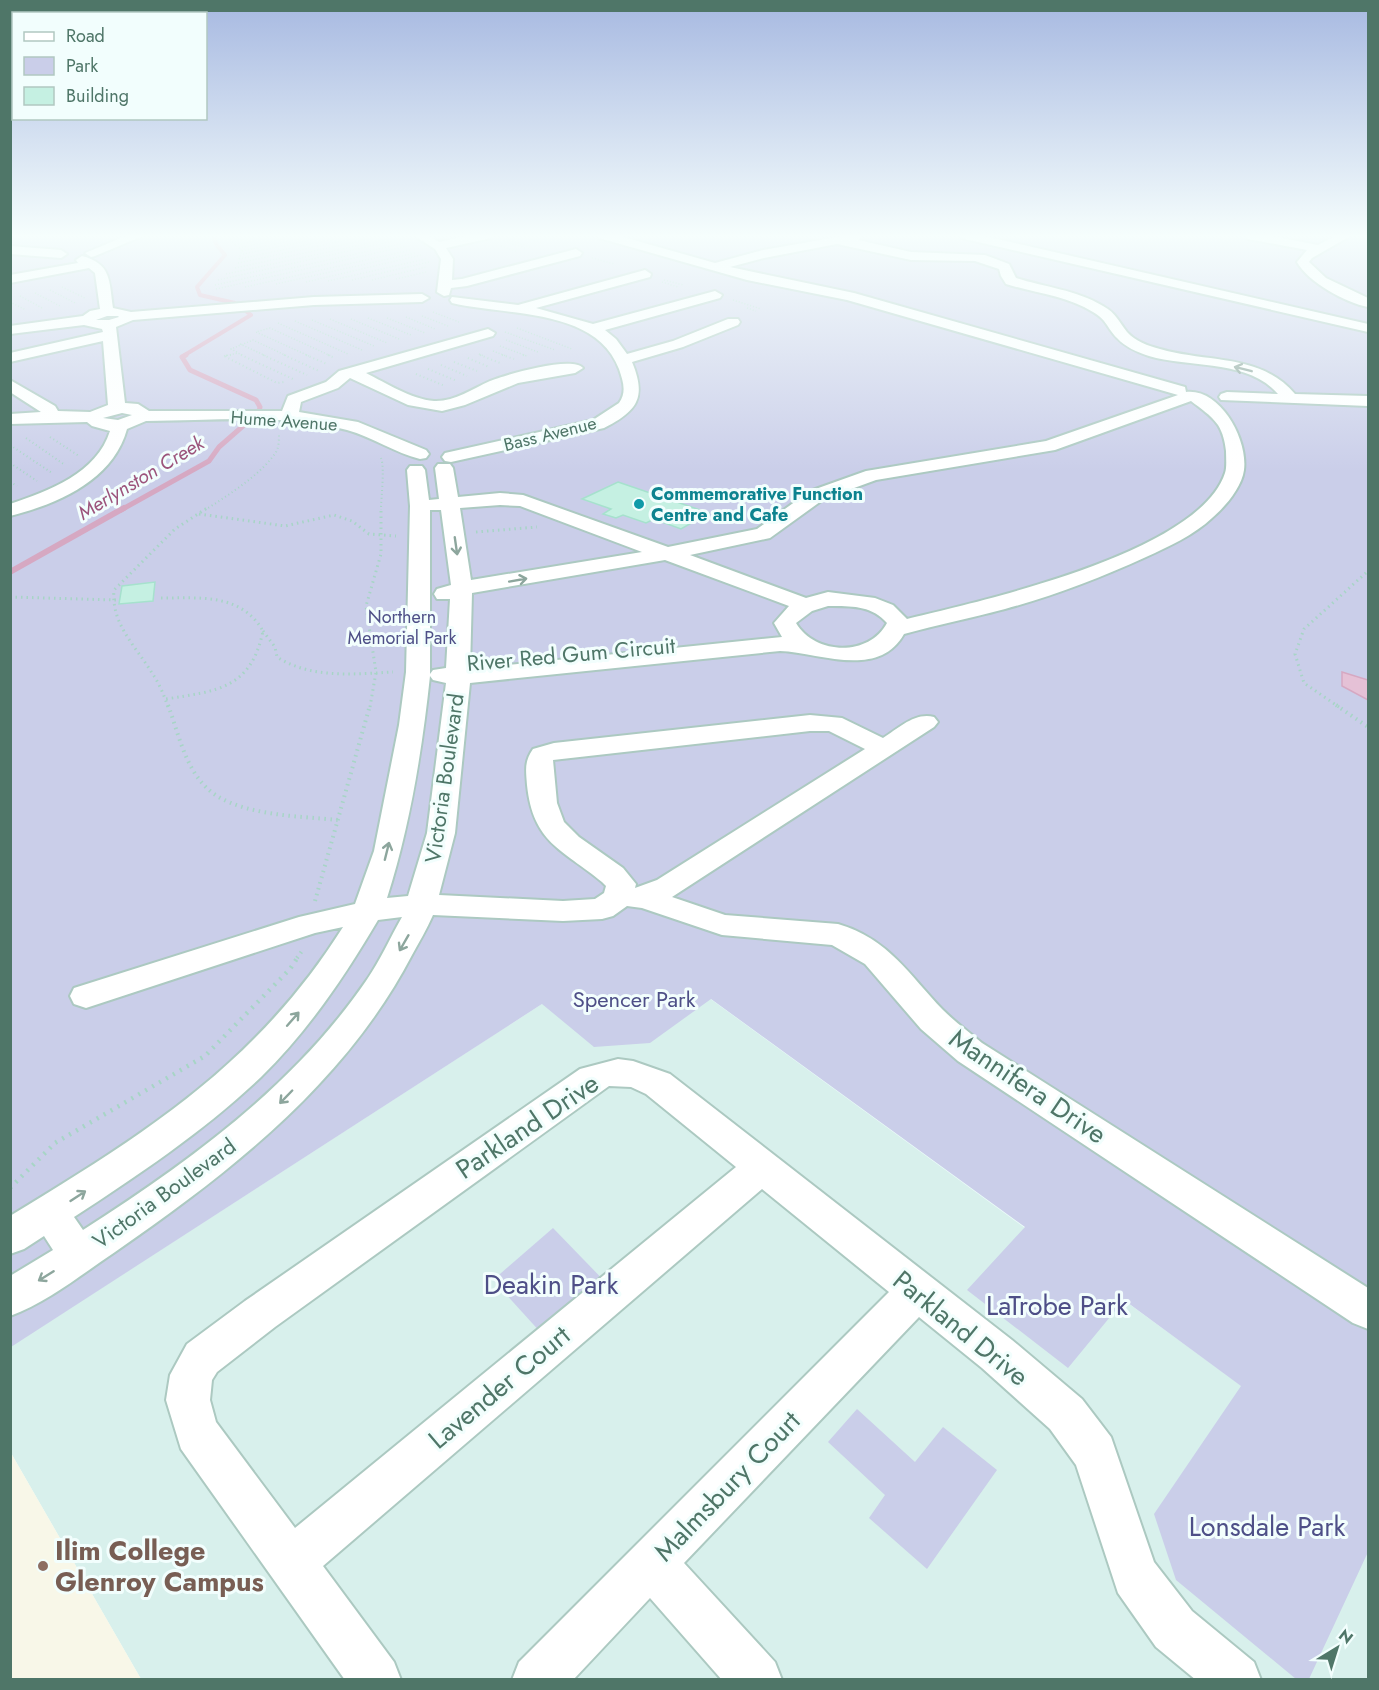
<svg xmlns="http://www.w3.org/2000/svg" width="1379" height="1690" font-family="Jost,sans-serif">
<rect width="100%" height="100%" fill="#ecfcfa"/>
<path fill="#d8f0ec" d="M635,944L1368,1478V1679H141L11,1453L10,1347Z"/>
<path fill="#f8f7e8" d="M10,1453H11L141,1679H11Z"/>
<g fill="#cacee9">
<path d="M11,235H1368V1552L1309,1679H1296L1176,1580L1154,1514L1241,1386L1124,1300L1068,1368L967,1290L1025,1227L711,999L650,1043L594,1047L542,1004L11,1347Z"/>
<path d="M553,1228L614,1291L552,1345L493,1280Z"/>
<path d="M857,1409L915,1462L943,1427L997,1470L927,1569L869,1518L885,1495L828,1442Z"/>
</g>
<path fill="#e5c1d6" stroke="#d6a8c2" stroke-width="1.5" d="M1342,672L1368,680V700L1342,686Z"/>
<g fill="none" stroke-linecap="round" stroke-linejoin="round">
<path stroke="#d6a8c2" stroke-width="4" d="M183,356L251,315L235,303L200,295L197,287L225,255L216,244L213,235"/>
<path stroke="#d6a8c2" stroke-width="5" d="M121,510L209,461L219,447L259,412L260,407L256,400L190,370L182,357L186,355"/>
<path stroke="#d6a8c2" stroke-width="6" d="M10,572L124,508"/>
</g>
<g fill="#c5f0e2" stroke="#a6e1cd" stroke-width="1.5">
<path d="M618,482L709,513L681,529L654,519L646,523L623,515L616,518L603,514L611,509L582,499Z"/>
<path d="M155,582L153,601L119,604L122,586Z"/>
</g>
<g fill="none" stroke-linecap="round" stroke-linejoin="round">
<g stroke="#acc9c1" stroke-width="4">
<g id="minor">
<path d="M128,235H145L95,256L91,257L85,253Z"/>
<path d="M413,235H427L439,242L471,235H493L491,238L446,248L453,259L452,280L462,279L576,249L582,253L580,256L467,286L451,288L449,295L444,296L437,292L441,259L435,249Z"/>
<path d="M597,235H616L715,263L763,250L849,235H861L863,237L858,240L911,252L985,255L1009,264L1016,278C1044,287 1077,290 1103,306C1116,313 1119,322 1127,332C1135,341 1148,346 1160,349C1207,363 1260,353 1295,394L1368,396V406L1221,400L1219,397L1221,394L1227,392L1278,394C1248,359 1189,368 1149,356C1137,352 1125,347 1117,338C1107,328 1107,320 1093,312C1067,296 1035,293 1006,284L1001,276L999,269L975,261L911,260L837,244L764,258L730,267L854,293L1185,387L1186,392C1220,388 1248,439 1244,470C1242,487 1225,507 1212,518C1194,535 1168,547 1146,557C1100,578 1053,596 1005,609C971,618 937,625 904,634C878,680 818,652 780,651L470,683L455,833L439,895L563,901L595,899L604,893L606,886L602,882C562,849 533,843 527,785C526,770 524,762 533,749L554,743L810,715L842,718L883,738C899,728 915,712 934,717L938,722L934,727L672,897L725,915L838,924C889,939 909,975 943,1010C955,1022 969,1032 982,1043L1368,1288V1329L1353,1323L958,1061L921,1029L865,964L832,945L722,935L642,908L627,906L613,916L602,919L563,921L433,915C427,929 419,942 412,955C346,1082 231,1172 115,1252C82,1274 48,1302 10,1316V1276L53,1250L44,1236L24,1249L10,1254V1216C145,1134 257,1064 343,927L315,933L86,1008L74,1004L70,996L74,988L299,917L355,904L374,851L399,725L406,672L410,506L407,470L410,466H422L425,470L429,500L439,499L435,468L438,464H450L453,468L458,497L500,493L523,495L668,547L757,529L810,491L866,471L1046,441L1178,395L847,300L747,280L599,238ZM1191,401C1200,408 1211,415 1218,425C1223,433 1225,442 1226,451C1226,458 1227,467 1225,473C1199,553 981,601 907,619L893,605L875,598L828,592L806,598L690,555L770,538L824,499L876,480L1055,450ZM500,505L520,506L642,552L471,580L460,508ZM430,510H441L451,585L437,589L434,594L437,599H450L446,668L433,670L430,674ZM665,560L789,606L774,623L782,637L470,669L472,593ZM828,606C849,606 872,605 887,623C869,657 815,655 796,623L812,611ZM430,676L433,680L446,683L427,833L408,896L387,898C410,826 422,751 430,676ZM810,731H829L865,749L657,880L635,888L636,884L623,868L579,837L564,822L557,803L553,760ZM402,917C390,938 380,961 366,981C294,1086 189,1162 83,1230L74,1217C140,1174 204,1131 261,1077C308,1031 345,976 378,920Z"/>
<path d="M959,235H980L1368,324V332L965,239Z"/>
<path d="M1242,235H1266L1318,245L1337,235H1352L1312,258L1309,262L1326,278L1368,298V307C1346,303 1308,282 1297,262L1307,250L1248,239Z"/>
<path d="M10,246L61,250L67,254L61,258L10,254Z"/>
<path d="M82,256C112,264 109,281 113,308L131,312L314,297L422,294L429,298L422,302L314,305L133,320L116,327L125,403L138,404L149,411H282L288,396L326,382L339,371L488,329L495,333L493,336L366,373C386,383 411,399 434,401C454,402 472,389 490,381C505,375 572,355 583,368L575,373L518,383L465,405L442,411L408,405L350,378L338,388L301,402L299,412L358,422L426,450L429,454L426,458L420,459C395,453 373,437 347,430C283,413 212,421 146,421L127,429C113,480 58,504 10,516V504C49,491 97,473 110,431L92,426L87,422L10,424V414L41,412L10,392V380L55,406L58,411L90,412L108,405L103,341L10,362V353L103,332L102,329L84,325L10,334V326L83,316L90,311L100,309L95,273L89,268L10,283V275L78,263L76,260ZM107,316H118L119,317L109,320H96ZM122,413L132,415L118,420L103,418Z"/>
<path d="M645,270L651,274L650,277L536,308L593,324L715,291L722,295L720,298L605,330L616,339L627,354L673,341L728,319H738L740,322L738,325L683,347L632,362C647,398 637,411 604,428L451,462L445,461L442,457L445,453L593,420L619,403C627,392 623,381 619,369C596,307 505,316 452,303L450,300L452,297L518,305Z"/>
<path d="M618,1059L633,1061L670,1074L1012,1340L1082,1399L1111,1437L1154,1562L1192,1611L1254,1662L1261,1680H1196L1156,1647L1118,1593L1076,1465L1050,1429L982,1368L919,1317L684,1563L775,1662L782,1680H722L650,1598L573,1680H512L519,1662L889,1292L762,1189L323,1566L394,1662L401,1680H345L181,1449L166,1400L170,1375L187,1344L245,1301L580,1069ZM609,1086L631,1087L646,1094L736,1167L295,1528L216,1422L210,1400L212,1380L217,1372L275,1327Z"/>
</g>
</g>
<g stroke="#a7d5c6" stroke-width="1.5" stroke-dasharray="1 2" stroke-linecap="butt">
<path d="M229,235L228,238L242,251L239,259"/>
<path d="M508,235L520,238"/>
<path d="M517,235L542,243"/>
<path d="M230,239L248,235"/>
<path d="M509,240L531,247"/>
<path d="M504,241L525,248"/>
<path d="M232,242L265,235"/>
<path d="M235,245L283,235"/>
<path d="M501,246L516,251"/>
<path d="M239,248L301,235"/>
<path d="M242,251L318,235"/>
<path d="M243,254L335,235"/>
<path d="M592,258L614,264"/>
<path d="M239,259L353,235"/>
<path d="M238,263L370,235"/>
<path d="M235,268L388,235"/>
<path d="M226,274L402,236"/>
<path d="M396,279L426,272"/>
<path d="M218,280L402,239"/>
<path d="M352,280L429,262"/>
<path d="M372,280L426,267"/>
<path d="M664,280L683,285"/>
<path d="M328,281L426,259"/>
<path d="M306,282L421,255"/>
<path d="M662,282L678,287"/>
<path d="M276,284L415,253"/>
<path d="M215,285L405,243"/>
<path d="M62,287L85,298"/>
<path d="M245,287L411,250"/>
<path d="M216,289L407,246"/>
<path d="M50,290L75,303"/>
<path d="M35,293L60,306"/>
<path d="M20,296L42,308"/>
<path d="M733,300L761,309"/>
<path d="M10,302L26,310"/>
<path d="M747,308L756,311"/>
<path d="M433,312L459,322"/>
<path d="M422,316L448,326"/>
<path d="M406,317L435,329"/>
<path d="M368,318L411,335"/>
<path d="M387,318L425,333"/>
<path d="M330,319L387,343"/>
<path d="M351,319L399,339"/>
<path d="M312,320L374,346"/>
<path d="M295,321L362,350"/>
<path d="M278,323L348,354"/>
<path d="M517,328L572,349"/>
<path d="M505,332L555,350"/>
<path d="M506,340L538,352"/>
<path d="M240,344L266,356"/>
<path d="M500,346L527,356"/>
<path d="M493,351L506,356"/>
<path d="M237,352L231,349L253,340L287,356"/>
<path d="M479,354L484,356"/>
<path d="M224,356L238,353L244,356"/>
<path d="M309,356L256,332L270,328L331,356"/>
</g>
<g stroke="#a7d5c6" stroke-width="2" stroke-dasharray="1 3" stroke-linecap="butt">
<path d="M231,355L224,356L277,383L284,382"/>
<path d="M241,355L293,379"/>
<path d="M263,355L307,375"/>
<path d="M284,355L319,371"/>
<path d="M306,355L327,364"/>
<path d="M328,355L335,358"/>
<path d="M480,355L500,363"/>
<path d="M502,355L514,359"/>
<path d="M523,355L527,356"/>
<path d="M468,358L489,367"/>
<path d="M454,362L477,371"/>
<path d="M441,365L467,376"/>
<path d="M428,369L457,381"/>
<path d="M416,374L445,386"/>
<path d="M50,437L79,456"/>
<path d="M26,438L65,465"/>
<path d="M10,445L52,473"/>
<path d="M381,458C385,468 381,497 381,510"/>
<path d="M10,463L37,481"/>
<path d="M10,482L17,486"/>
<path d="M205,510C227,496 262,474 276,452C279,447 279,439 279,433"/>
</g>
<g stroke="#a7d5c6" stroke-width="3" stroke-dasharray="1.5 4" stroke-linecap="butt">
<path d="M199,514L285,526L334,515L352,521L369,534L396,536"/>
<path d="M476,532L537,527"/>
<path d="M10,597L116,600"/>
<path d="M161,598C200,598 241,593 263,631C251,689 217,691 166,699"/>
<path d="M263,631L275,647L277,657C311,679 355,674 393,672"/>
<path d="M168,707C164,695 159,683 152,673C135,645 111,624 114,590L175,529L207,508"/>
<path d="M370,707L376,672L366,606L381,554V508"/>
<path d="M1339,707L1304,683L1295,654L1304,629L1368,571"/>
</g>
<g stroke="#a7d5c6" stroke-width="4" stroke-dasharray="1.5 4.5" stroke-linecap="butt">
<path d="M168,705C178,732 184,763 203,784C230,816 299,816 338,820"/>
<path d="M1336,705L1368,727"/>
<path d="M315,901L370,705"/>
<path d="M297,958L302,951"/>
</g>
<path stroke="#a7d5c6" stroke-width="4.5" stroke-dasharray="2 6" stroke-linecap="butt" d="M10,1188L55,1143L205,1056L290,969L298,957"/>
<use href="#minor" fill="#fff" fill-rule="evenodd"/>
</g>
<defs><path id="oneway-shaft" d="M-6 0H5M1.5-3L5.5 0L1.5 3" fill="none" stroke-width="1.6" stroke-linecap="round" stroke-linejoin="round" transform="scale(1.5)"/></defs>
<g stroke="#8da69d">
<use href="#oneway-shaft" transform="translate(1243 369) rotate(-166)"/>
<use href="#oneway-shaft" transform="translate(456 546) rotate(82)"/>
<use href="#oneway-shaft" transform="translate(518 580) rotate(-10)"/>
<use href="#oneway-shaft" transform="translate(387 851) rotate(-76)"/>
<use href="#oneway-shaft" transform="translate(404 943) rotate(120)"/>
<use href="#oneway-shaft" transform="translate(293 1019) rotate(-49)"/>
<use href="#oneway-shaft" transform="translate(286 1097) rotate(134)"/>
<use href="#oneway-shaft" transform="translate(78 1196) rotate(-33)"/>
<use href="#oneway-shaft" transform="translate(46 1276) rotate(148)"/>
</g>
<linearGradient id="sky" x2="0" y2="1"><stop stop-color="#a7b9e1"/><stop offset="0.5" stop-color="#f6fefd"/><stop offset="1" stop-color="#f6fefd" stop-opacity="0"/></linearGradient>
<rect width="1379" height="472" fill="url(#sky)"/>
<circle fill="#0f9aa8" stroke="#f2fefd" stroke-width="2" cx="639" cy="504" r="6"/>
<circle fill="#8d6e63" stroke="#f2fefd" stroke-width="2" cx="43" cy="1566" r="6"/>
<g text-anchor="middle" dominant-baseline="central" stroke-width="6" stroke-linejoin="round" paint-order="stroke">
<g font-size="18" fill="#4f7668" stroke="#f2fefd">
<text transform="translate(284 421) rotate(4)">Hume Avenue</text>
<text transform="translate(550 434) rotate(-14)">Bass Avenue</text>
</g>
<g font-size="18" font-weight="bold" fill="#0d838f" stroke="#f2fefd" text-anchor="start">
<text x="651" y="494">Commemorative Function<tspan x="651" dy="21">Centre and Cafe</tspan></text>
</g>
<g font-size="18" fill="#4e4f87" stroke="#f2fefd">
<text x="402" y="617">Northern<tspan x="402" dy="21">Memorial Park</tspan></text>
</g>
<g font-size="20" font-style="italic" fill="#9c547c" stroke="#f2fefd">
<text transform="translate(141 478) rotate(-31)">Merlynston Creek</text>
</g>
<g font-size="22" fill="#4f7668" stroke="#f2fefd">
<text transform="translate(571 654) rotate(-5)">River Red Gum Circuit</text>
<text transform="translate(444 778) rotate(-82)">Victoria Boulevard</text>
<text transform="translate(164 1193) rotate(-36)">Victoria Boulevard</text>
</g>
<g font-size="22" fill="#4e4f87" stroke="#f2fefd">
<text x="634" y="999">Spencer Park</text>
</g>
<g font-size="27" fill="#4f7668" stroke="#f2fefd">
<text transform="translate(1028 1086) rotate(34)">Mannifera Drive</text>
<text transform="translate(527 1126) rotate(-34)">Parkland Drive</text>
<text transform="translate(961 1328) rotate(39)">Parkland Drive</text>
<text transform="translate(499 1387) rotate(-40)">Lavender Court</text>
<text transform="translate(727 1486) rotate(-46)">Malmsbury Court</text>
</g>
<g font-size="27" fill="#4e4f87" stroke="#f2fefd">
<text x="551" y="1284">Deakin Park</text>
<text x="1057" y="1305">LaTrobe Park</text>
<text x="1267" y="1526">Lonsdale Park</text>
</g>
<g font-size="27" font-weight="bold" fill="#785e54" stroke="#f2fefd" text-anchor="start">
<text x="55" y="1550">Ilim College<tspan x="55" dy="31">Glenroy Campus</tspan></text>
</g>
</g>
<rect width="1379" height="1690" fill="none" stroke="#4f7668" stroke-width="24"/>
<rect x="12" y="12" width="195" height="108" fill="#f2fefd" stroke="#b1c8c1" stroke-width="1.5"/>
<rect x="24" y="32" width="30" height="9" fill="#ffffff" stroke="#b1c8c1" stroke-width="1.5"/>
<text x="66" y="42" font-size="18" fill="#4f7668">Road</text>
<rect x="24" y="57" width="30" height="18" fill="#cacee9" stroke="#b1c8c1" stroke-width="1.5"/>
<text x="66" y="72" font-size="18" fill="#4f7668">Park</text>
<rect x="24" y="87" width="30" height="18" fill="#c5f0e2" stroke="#b1c8c1" stroke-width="1.5"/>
<text x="66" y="102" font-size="18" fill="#4f7668">Building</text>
<g transform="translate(1337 1648) rotate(38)" stroke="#f2fefd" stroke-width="4.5" paint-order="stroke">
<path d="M0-4.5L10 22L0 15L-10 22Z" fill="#4f7668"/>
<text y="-9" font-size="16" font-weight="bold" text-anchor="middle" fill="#4f7668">N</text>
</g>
</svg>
